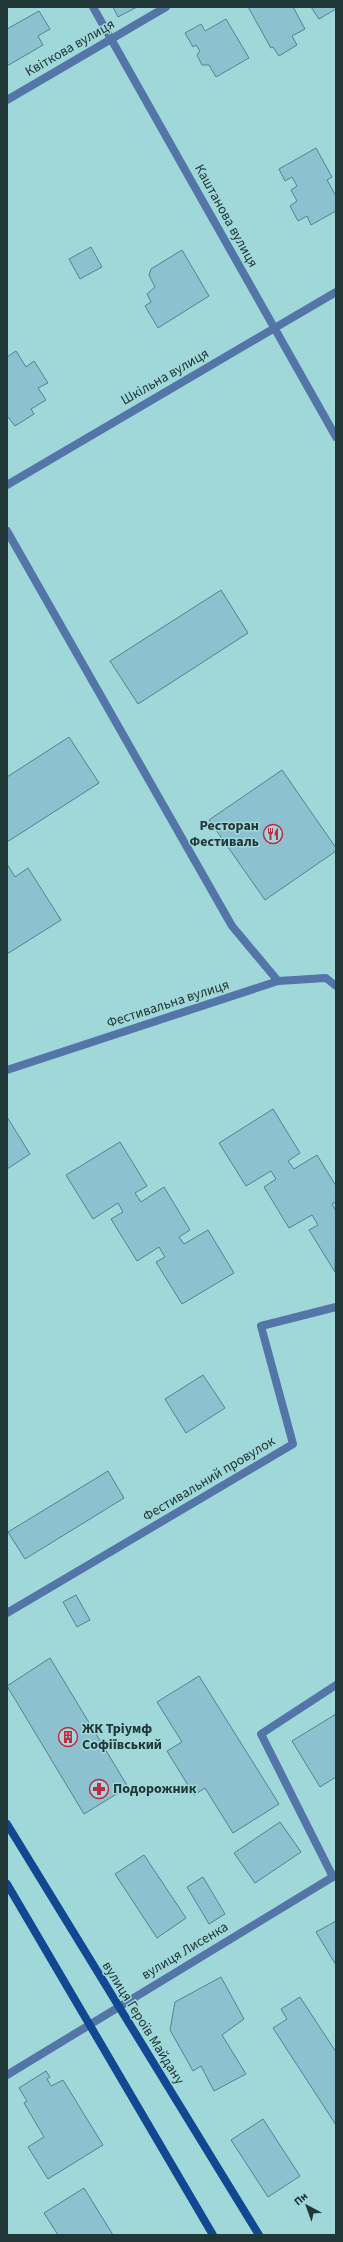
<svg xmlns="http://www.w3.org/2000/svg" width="343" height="2242" font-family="'Source Sans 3',sans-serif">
<rect width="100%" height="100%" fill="#a0d8d9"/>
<g fill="#8ec1d0" stroke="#518290">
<path d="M113,7H137L118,17Z"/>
<path d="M248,7H293L305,29L292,36L297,45L279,56L273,47L271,48Z"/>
<path d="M311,7H336V9L319,19Z"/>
<path d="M39,11L50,29L38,36L43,45L7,66V29Z"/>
<path d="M226,19L249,58L216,77L209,65H202L197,55L200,51L196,45L193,47L185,33L201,24L205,31Z"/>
<path d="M316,148L332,177L327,180L336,196V211L311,225L307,216L298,221L290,206L297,201L291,190L297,186L292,177L285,181L279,169Z"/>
<path d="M91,247L102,267L80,279L69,259Z"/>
<path d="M182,250L209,296L158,328L145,306L151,302L147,294L155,287L149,275L151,269Z"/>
<path d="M16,351L26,367L34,361L48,383L38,388L46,400L31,409L34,414L15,426L8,417L7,418V357Z"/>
<path d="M221,590L248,633L138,704L110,661Z"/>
<path d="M69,737L99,783L7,842V777Z"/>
<path d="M282,770L336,848V851L265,900L209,820Z"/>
<path d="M7,864L15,877L28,868L61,920L7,954Z"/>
<path d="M273,1109L300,1153L288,1161L294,1169L317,1155L336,1186V1202L332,1204L336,1211L335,1272L309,1230L318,1225L312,1215L289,1228L264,1187L276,1179L271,1171L246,1186L219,1143Z"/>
<path d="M7,1117L30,1154L7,1169Z"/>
<path d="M120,1142L147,1186L135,1193L141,1202L164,1187L190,1230L179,1237L184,1244L208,1230L234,1273L182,1304L156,1262L165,1257L159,1247L137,1261L111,1219L123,1212L118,1203L93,1219L66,1175Z"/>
<path d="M203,1375L225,1408L186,1433L165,1399Z"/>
<path d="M108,1471L124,1498L25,1559L8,1532Z"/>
<path d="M76,1595L90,1620L77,1627L63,1602Z"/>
<path d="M50,1658L128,1787L84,1814L7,1686Z"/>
<path d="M199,1676L279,1804L233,1833L205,1788L194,1795L167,1751L182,1742L157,1702Z"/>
<path d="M336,1714V1777L320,1787L292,1741Z"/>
<path d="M280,1822L301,1852L255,1883L234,1853Z"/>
<path d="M144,1855L186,1918L157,1938L115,1874Z"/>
<path d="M203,1877L225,1914L209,1924L187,1887Z"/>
<path d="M336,1921V1965L316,1932Z"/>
<path d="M221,1977L244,2019L222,2035L246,2074L214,2091L201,2066L193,2071L170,2030L175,2002Z"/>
<path d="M300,1997L336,2052V2125L273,2028L287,2019L281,2009Z"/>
<path d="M46,2071L50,2077L47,2079L51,2086L63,2080L103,2145L48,2179L28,2147L44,2137L24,2103L27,2101L19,2088Z"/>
<path d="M263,2119L300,2176L268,2197L231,2140Z"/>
<path d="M84,2188L113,2235H58L44,2213Z"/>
</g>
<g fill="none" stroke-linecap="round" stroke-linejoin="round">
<g stroke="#5375a8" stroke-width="8">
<path d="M93,7L336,437"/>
<path d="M7,100L166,7"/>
<path d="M7,485L336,292"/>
<path d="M7,531L232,926L278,981"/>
<path d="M7,1070L278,981L326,978L336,986"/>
<path d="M7,1613L293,1444L261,1326L336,1307"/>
<path d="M333,1877L261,1734L336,1685"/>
<path d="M7,2075L336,1875"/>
</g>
<g stroke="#124892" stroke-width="8">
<path d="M7,1824L259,2235"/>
<path d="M7,1884L213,2235"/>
</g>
</g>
<defs>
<g id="restaurant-ring" transform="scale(1)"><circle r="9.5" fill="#a0d8d9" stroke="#bd2c42" stroke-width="1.5"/><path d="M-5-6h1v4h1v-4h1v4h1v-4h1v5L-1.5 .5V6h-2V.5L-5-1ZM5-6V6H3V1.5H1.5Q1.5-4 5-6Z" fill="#bd2c42"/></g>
<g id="building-ring" transform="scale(1)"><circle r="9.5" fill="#a0d8d9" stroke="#bd2c42" stroke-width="1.5"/><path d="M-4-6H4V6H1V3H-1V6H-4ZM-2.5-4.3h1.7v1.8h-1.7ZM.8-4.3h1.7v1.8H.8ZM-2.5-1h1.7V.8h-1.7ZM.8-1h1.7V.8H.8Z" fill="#bd2c42"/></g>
<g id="pharmacy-ring" transform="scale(1)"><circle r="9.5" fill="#a0d8d9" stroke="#bd2c42" stroke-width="1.5"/><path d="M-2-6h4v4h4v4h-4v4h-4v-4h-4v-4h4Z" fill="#bd2c42"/></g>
</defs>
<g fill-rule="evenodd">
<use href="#restaurant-ring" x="273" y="834"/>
<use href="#building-ring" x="68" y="1737"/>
<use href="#pharmacy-ring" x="99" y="1789"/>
</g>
<g text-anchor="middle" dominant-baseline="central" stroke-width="3" stroke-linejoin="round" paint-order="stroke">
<g font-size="14" fill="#203637" stroke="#a0d8d9">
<text transform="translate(70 48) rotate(-30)">Квіткова вулиця</text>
<text transform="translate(226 216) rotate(61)">Каштанова вулиця</text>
<text transform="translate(165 377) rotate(-30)">Шкільна вулиця</text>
<text transform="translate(168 1004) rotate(-18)">Фестивальна вулиця</text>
<text transform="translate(209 1479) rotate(-31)">Фестивальний провулок</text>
<text transform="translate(185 1951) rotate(-31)">вулиця Лисенка</text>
<text transform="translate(143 2023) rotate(58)">вулиця Героїв Майдану</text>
</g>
<g font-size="14" font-weight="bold" fill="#203637" stroke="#a0d8d9" text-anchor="start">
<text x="259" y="826" text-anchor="end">Ресторан<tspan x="259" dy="16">Фестиваль</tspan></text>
<text x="82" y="1729">ЖК Тріумф<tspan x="82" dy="16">Софіївський</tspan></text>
<text x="113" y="1789">Подорожник</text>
</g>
</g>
<rect width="343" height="2242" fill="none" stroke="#203637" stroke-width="16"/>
<g transform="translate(307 2206) rotate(319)" stroke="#a0d8d9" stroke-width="3" paint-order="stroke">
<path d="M0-3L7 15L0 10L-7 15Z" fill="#203637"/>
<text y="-6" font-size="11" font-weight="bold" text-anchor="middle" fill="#203637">Пн</text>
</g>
</svg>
